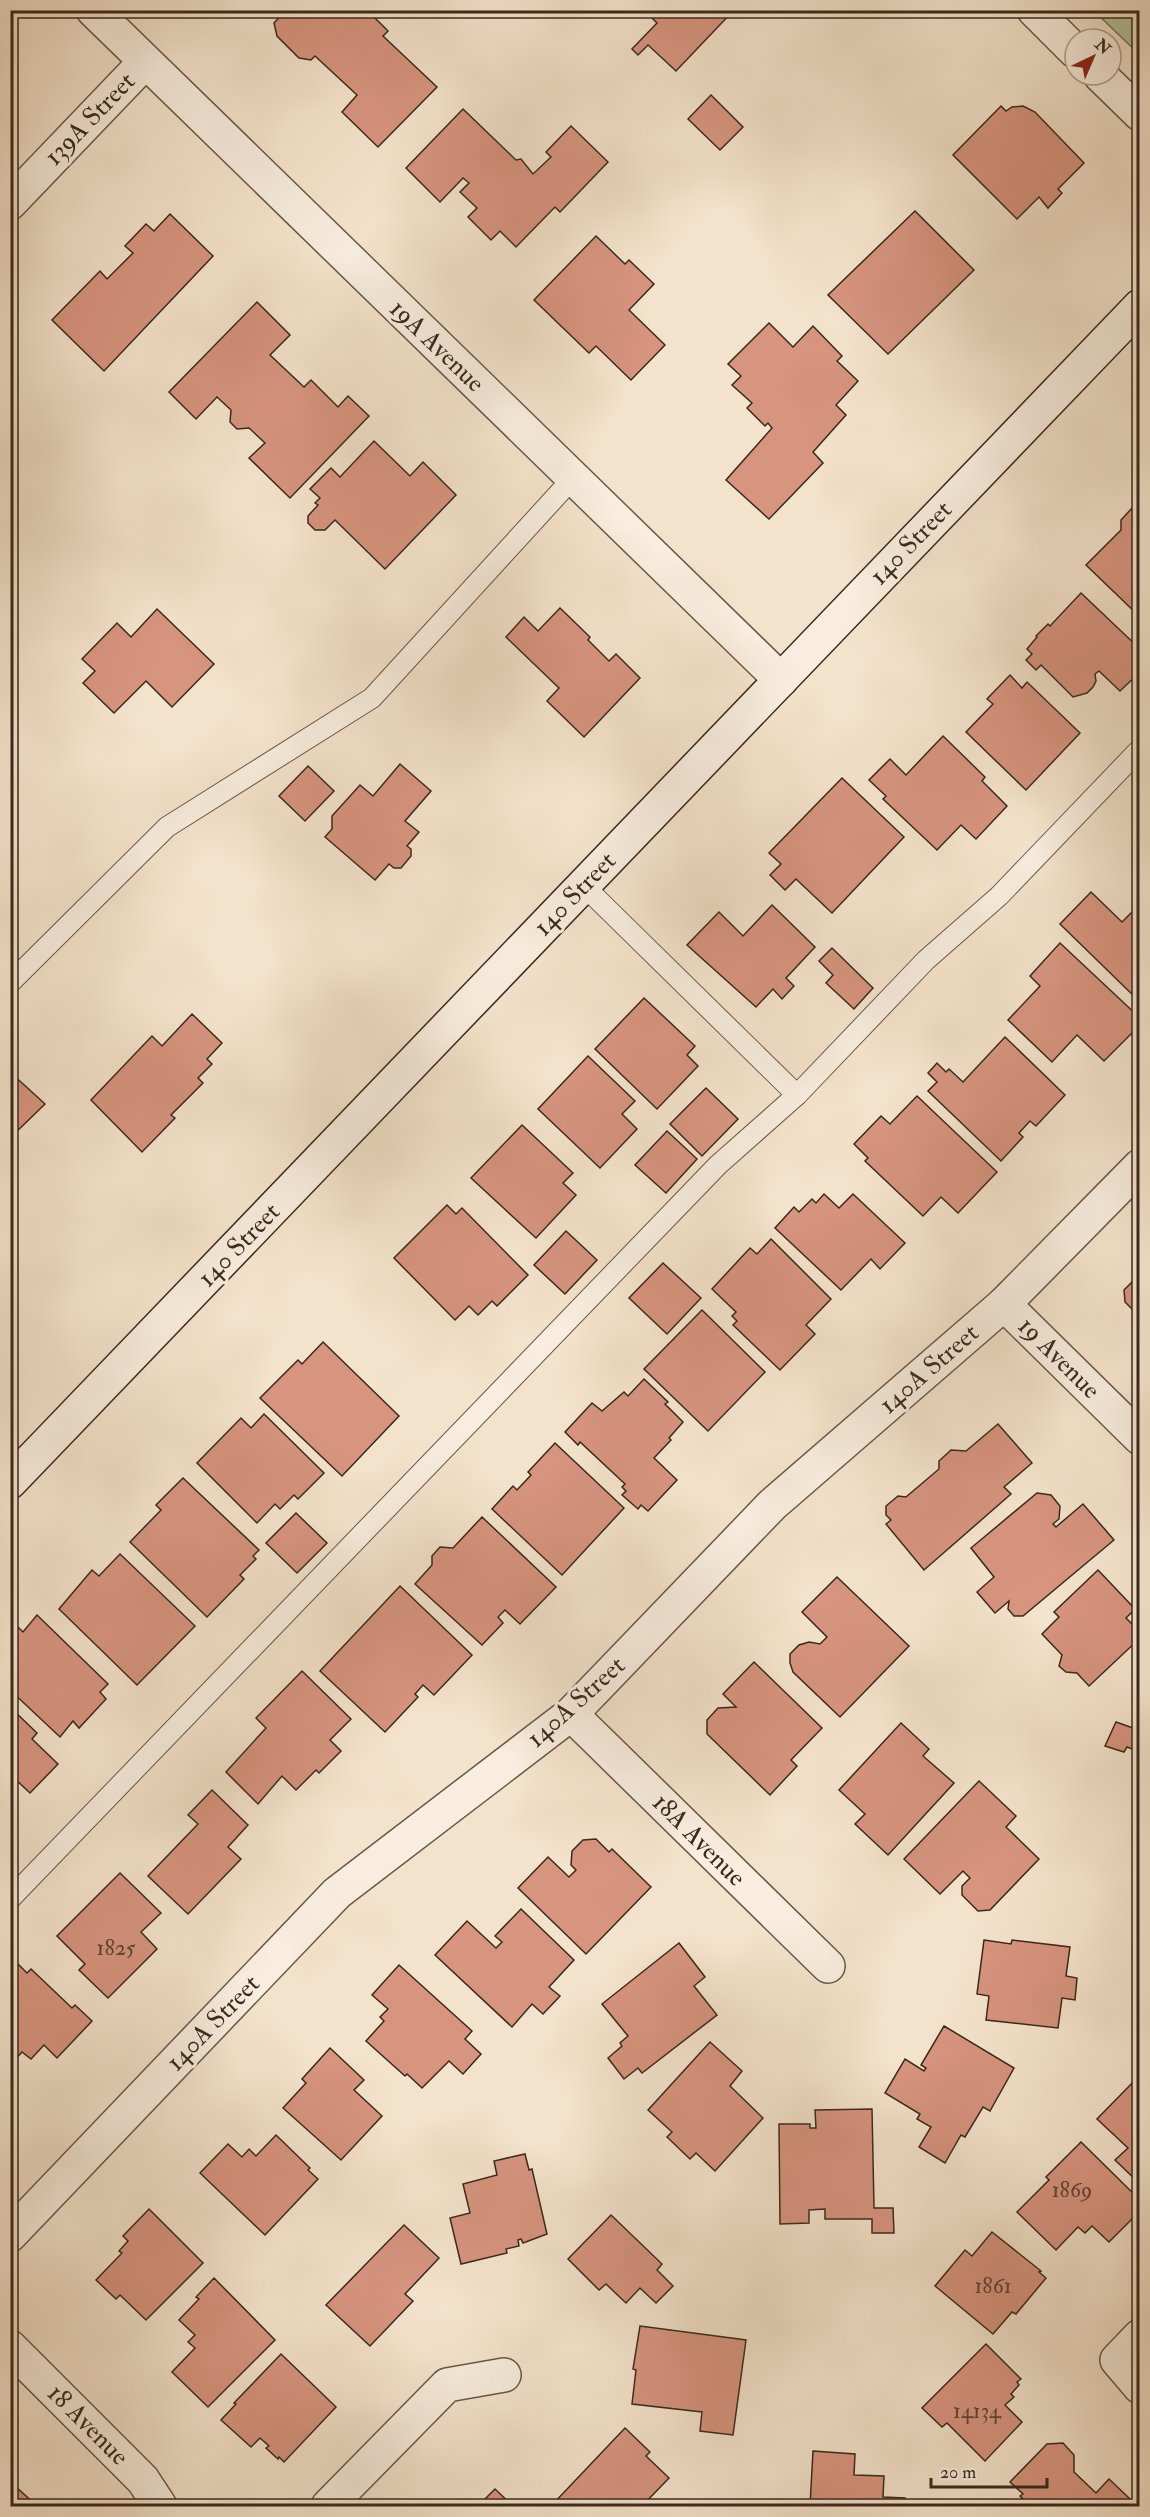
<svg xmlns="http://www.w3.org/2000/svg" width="1150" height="2517" font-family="'IM FELL Double Pica',serif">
<rect width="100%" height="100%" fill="#f4e3cc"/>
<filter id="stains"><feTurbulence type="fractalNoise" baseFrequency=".00333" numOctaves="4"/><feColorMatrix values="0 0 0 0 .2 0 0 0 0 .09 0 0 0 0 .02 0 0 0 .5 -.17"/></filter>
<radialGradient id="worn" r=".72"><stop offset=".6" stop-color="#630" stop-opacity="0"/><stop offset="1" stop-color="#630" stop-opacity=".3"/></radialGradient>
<path fill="#b6c59c" stroke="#78775c" stroke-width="1.5" d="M1094,11H1139V54Z"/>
<g fill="#d7947f" stroke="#3a291c" stroke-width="1.5">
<path d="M286,10H367L388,31L383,36L437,87L378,147L342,112L357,95L315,56L311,60L299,58L277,36L274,23Z"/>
<path d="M644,10H734L676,71L648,45L638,55L632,49L657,23Z"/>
<path d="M711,95L743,127L720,150L688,119Z"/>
<path d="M1001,106L1006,111L1012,107L1023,106L1035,112L1084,163L1058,189L1062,193L1048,208L1039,197L1017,219L953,155Z"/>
<path d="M463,109L516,160L521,159L533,174L551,157L546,152L571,126L608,162L560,212L555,207L516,247L500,231L491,240L468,217L477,208L460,192L469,183L463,178L440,202L406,168Z"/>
<path d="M915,211L974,270L888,354L828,295Z"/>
<path d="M170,214L213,256L104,371L52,320L100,271L107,279L133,253L125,246L146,224L154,231Z"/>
<path d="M596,236L625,264L629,260L654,284L629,310L665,345L631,380L596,346L589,353L534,300Z"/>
<path d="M257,302L290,335L270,355L304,387L311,380L338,407L348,396L369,416L290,498L249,458L265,443L249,428L237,429L230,422L231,410L217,397L196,419L169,392Z"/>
<path d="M769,323L793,347L813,326L842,356L837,361L858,381L836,405L846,415L813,452L823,463L769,519L726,480L772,428L768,423L765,426L747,408L752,403L732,385L741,376L728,364Z"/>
<path d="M374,441L410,476L423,462L456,495L385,569L335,520L325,530H315L308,523V516L318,505L315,503L320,498L310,489L331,468L340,477Z"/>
<path d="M1133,507H1140V617L1086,565L1121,530V520Z"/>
<path d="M1081,593L1140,649V672L1120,691L1099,671L1095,674L1096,681L1093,687L1087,693L1073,697L1041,665L1036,670L1026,660L1032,654L1027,649L1037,637L1036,636L1048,624L1050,626Z"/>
<path d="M560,608L590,637L588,640L609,661L616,654L640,678L584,737L547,701L559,688L506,637L524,617L538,631Z"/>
<path d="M157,609L214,664L172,707L146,681L114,713L83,683L95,671L82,659L117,623L131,637Z"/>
<path d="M1010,675L1022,688L1027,682L1080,733L1026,790L966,732L993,704L987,699Z"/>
<path d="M943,736L985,777L982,781L1007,806L976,839L961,825L937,850L883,799L886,796L869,780L890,759L906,775Z"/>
<path d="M400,764L431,791L405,821L419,832L407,846L411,849V856L401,868H394L389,864L375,880L325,837L332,829V816L360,785L373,796Z"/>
<path d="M308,766L334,791L305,821L279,796Z"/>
<path d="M842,778L904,837L832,913L796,879L785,890L770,875L781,864L769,853Z"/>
<path d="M1091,892L1122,922L1140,904V1002L1060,924Z"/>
<path d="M772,905L815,947L786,978L794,986L782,999L773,989L756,1007L687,945L719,912L743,936Z"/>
<path d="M1060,943L1140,1018V1025L1104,1061L1077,1035L1052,1062L1008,1020L1040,986L1030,976Z"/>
<path d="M832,948L873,988L854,1009L826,983L833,975L819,961Z"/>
<path d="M644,998L695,1046L687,1055L698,1066L657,1109L595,1049Z"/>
<path d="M192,1014L222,1043L207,1059L212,1064L198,1078L203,1083L171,1115L175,1118L142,1152L91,1100L152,1036L162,1046Z"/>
<path d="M1005,1037L1065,1095L1036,1126L1030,1121L1019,1133L1023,1137L1001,1161L928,1091L937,1082L928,1073L937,1063L946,1072L949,1069L963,1082Z"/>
<path d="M588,1056L635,1101L622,1114L637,1129L600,1168L538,1109Z"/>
<path d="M10,1072L45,1104L10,1138Z"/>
<path d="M706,1088L738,1119L702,1156L670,1124Z"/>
<path d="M917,1096L997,1172L958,1213L941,1197L923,1216L865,1161L868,1158L854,1144L881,1116L890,1124Z"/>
<path d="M522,1125L573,1173L563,1183L576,1195L536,1238L471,1178Z"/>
<path d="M667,1131L697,1159L666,1193L635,1165Z"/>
<path d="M824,1194L839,1208L853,1194L905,1243L880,1269L871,1259L841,1290L775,1228L794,1207L799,1212L812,1199L816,1203Z"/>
<path d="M447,1205L456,1214L462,1208L528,1275L497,1306L492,1301L478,1315L469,1306L455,1320L394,1258Z"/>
<path d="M566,1231L597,1260L565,1294L534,1265Z"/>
<path d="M771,1239L831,1299L806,1325L815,1334L780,1370L733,1325L737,1321L732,1316L736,1312L712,1289L750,1248L757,1254Z"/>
<path d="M663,1263L701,1298L667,1334L629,1298Z"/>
<path d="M1140,1274V1313H1136L1125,1302L1124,1290Z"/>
<path d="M702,1310L765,1372L708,1431L644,1369Z"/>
<path d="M323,1342L399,1416L342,1476L260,1398L298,1360L302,1364Z"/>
<path d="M644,1379L668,1402L665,1404L683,1422L669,1438L671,1440L654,1458L677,1480L648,1511L641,1505L638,1509L622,1495L626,1491L622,1487L625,1484L580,1442L578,1445L565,1432L592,1403L602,1411L624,1392L628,1396Z"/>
<path d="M264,1414L324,1473L298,1499L294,1495L280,1509L275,1504L257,1523L197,1463L241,1418L251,1428Z"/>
<path d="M998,1424L1032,1463L1004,1487L1011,1494L924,1570L886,1524L891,1520L886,1515V1506L898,1496L906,1497L939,1469V1461L951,1450L966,1451Z"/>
<path d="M555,1443L624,1508L562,1575L492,1509L513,1486L517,1490L531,1475L528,1472Z"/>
<path d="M183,1478L259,1550L253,1556L256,1559L240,1575L244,1579L207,1617L130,1542L161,1510L156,1505Z"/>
<path d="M1037,1493L1051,1495L1060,1506L1059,1519L1053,1524L1056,1527L1083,1504L1114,1540L1023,1616H1014L1008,1609L1009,1601L995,1613L977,1592L994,1577L971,1548Z"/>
<path d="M296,1513L327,1543L297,1573L266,1543Z"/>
<path d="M482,1517L556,1587L520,1624L505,1610L498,1617L503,1623L482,1645L415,1584L432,1565V1556L440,1547L453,1548Z"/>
<path d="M120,1554L195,1626L137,1685L59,1609L92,1570L99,1576Z"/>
<path d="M1098,1570L1135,1609L1126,1618L1140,1632V1638L1089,1686L1077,1673L1066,1672L1059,1666L1062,1655L1042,1634L1059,1617L1054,1612Z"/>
<path d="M837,1577L909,1646L840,1717L793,1672L790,1663V1654L799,1645L809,1642L820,1644L827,1637L802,1612Z"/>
<path d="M400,1586L472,1655L434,1695L423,1685L415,1694L418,1697L385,1732L320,1671Z"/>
<path d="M37,1615L108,1684L100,1692L106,1699L79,1728L73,1721L60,1737L10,1690V1635L18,1627L23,1632Z"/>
<path d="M754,1662L822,1728L791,1760L797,1766L770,1795L707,1734V1720L718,1708L736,1707L723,1694Z"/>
<path d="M302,1671L351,1719L330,1740L341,1751L319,1773L316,1770L296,1790L282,1776L258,1804L226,1772L266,1728L256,1718Z"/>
<path d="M10,1707L37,1733L32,1739L58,1764L30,1793L13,1777L10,1779Z"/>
<path d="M1140,1710V1752L1127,1747L1124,1752L1105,1746L1116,1722L1133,1728Z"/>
<path d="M901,1723L929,1749L923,1756L954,1783L888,1855L855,1824L865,1814L839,1790Z"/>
<path d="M979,1781L1016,1816L1006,1827L1039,1859L990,1910L978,1911L962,1895V1886L970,1878L963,1871L940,1894L904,1859Z"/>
<path d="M212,1790L248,1825L228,1847L241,1859L188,1914L148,1876L198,1824L188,1815Z"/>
<path d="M596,1839L609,1852L612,1849L651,1887L586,1954L518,1888L548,1857L569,1877L576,1870L571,1865L572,1851L583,1840Z"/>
<path d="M120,1873L161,1913L141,1932L157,1949L108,1998L79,1970L85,1964L57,1936Z"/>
<path d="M521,1909L574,1960L549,1987L560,1996L543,2014L532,2004L512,2027L435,1955L467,1921L496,1948L502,1942L495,1936Z"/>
<path d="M984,1940L1011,1944L1012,1940L1070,1947L1066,1976L1077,1978L1075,2000L1062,1998L1058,2028L986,2020L989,1996L977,1994Z"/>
<path d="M679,1943L705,1977L694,1986L717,2015L642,2073L638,2068L624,2079L608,2058L622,2046L620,2043L628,2036L602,2004Z"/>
<path d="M11,1957L27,1973L31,1969L72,2008L75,2005L92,2021L57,2058L44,2045L31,2059L22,2052L10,2065Z"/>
<path d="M399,1965L472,2031L465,2039L481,2054L463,2074L449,2061L422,2088L407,2074L405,2076L366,2041L384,2021L380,2017L388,2009L372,1995Z"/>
<path d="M944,2026L1014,2068L990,2111L983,2107L965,2137L961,2135L945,2163L919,2147L931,2127L917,2119L920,2114L885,2093L905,2059L924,2071L926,2068L921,2065Z"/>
<path d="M710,2042L742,2071L730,2086L763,2118L715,2171L696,2153L690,2159L667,2137L672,2132L648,2110Z"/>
<path d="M330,2048L364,2080L354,2090L382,2116L341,2160L283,2108L306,2083L302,2079Z"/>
<path d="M1140,2075V2184L1115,2160L1128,2148L1097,2119Z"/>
<path d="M872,2109L874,2208H893L894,2233H872V2219H825V2209L809,2210V2223L780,2224L779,2124H810V2128H816L815,2110Z"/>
<path d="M276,2135L310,2168L308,2170L318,2179L265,2235L200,2173L228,2144L242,2157L249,2149L256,2156Z"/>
<path d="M1081,2142L1140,2200V2211L1109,2242L1092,2226L1085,2233L1078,2227L1056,2250L1017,2212L1049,2180L1046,2177Z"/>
<path d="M525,2154L529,2170L532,2169L547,2234L523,2243L521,2239L518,2240L519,2246L506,2249L507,2253L461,2264L450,2218L470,2213L463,2184L497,2175L494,2161Z"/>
<path d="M149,2209L203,2263L146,2320L120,2295L116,2299L96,2280L122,2253L119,2251L128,2241L123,2236Z"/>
<path d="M611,2215L662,2264L657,2270L673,2286L656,2303L640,2288L626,2303L606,2284L599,2290L568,2259Z"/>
<path d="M404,2225L439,2258L405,2294L413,2301L370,2346L326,2305Z"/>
<path d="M992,2232L1041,2271L1039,2272L1046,2278L1016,2314L1012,2312L993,2334L935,2286L965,2250L972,2256Z"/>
<path d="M214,2278L275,2340L208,2407L172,2372L195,2348L188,2342L195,2335L179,2320L199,2299L196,2297Z"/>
<path d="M640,2326L746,2340L733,2435L700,2431L702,2412L632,2404L636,2370L633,2369Z"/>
<path d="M986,2344L1021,2379L1017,2382L1019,2385L1011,2394L1014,2397L1005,2405L1022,2422L985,2461L947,2423L942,2427L922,2408Z"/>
<path d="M281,2354L336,2407L284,2462L279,2457L278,2459L266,2448L269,2446L260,2438L251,2447L221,2420L236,2404L234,2403Z"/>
<path d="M625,2428L650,2452L646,2456L669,2478L642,2506H551Z"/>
<path d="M1063,2443L1074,2455V2472L1096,2493L1109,2479L1130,2499L1123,2506H1031L1020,2496L1023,2494L1010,2482L1047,2444Z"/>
<path d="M813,2451L855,2454L854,2475L884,2476L883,2497L905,2498L904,2506H810Z"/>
<path d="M14,2485L37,2506H10V2489Z"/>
<path d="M495,2489L513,2506H478Z"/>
</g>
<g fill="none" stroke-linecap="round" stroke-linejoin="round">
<g stroke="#685848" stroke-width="22">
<g id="service">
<path d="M584,886L797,1095"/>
<path d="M10,983L167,827L372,698L573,478"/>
<path d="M10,1899L718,1165L797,1095L926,960L999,896L1140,749"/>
</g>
</g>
<g stroke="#685848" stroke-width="36">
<g id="minor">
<path d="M93,10L781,680"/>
<path d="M10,203L145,62"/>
<path d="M1004,1304L1140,1438"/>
<path d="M571,1714L828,1966"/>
<path d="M10,2235L337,1893L571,1714L772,1505L1004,1304L1140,1166"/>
<path d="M1140,2336L1117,2360L1140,2387"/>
<path d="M10,2347L143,2480L160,2506"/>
<path d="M328,2506L447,2385L504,2375"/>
</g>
</g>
<g stroke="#685848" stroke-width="36">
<g id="tertiary">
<path d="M1034,10L1075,51"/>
<path d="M1100,75L1140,114"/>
</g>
</g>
<g stroke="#3a291c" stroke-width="36">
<path id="secondary" d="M10,1482L1140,306"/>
</g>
<use href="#service" stroke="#f8edde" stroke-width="20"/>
<use href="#minor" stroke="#f8edde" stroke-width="33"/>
<use href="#tertiary" stroke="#f8edde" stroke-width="33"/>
<use href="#secondary" stroke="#f8edde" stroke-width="33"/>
</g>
<g text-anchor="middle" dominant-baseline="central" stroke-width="6" stroke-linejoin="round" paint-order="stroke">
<g font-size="22" fill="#614435">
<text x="116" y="1948">1825</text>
<text x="1072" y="2190">1869</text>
<text x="993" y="2286">1861</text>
<text x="977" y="2411">14134</text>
</g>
<g font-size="26" fill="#3a291c" stroke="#f8edde">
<text transform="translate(90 119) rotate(-46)">139A Street</text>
<text transform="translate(437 346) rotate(44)">19A Avenue</text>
<text transform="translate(911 543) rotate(-46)">140 Street</text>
<text transform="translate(575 894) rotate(-46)">140 Street</text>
<text transform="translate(239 1245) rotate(-46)">140 Street</text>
<text transform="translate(1059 1358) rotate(45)">19 Avenue</text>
<text transform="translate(929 1369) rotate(-41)">140A Street</text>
<text transform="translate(576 1702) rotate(-42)">140A Street</text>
<text transform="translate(699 1840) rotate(45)">18A Avenue</text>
<text transform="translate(213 2023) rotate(-46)">140A Street</text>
<text transform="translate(88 2425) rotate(45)">18 Avenue</text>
</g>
</g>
<rect width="1150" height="2517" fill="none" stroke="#f4e3cc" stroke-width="36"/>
<rect x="12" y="12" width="1126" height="2493" fill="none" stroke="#3a291c" stroke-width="3"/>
<rect x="18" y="18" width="1114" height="2481" fill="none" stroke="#3a291c" stroke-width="1.5"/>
<g transform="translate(1093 57) rotate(44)"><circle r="28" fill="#f8edde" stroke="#ac9f90" stroke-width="1.5"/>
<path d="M0-4.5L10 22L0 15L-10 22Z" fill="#8f2418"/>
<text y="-9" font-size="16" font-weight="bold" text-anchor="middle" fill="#3a291c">N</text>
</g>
<path d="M931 2478v9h116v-9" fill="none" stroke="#3a291c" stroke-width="3"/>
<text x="940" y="2478" font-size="18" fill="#3a291c" stroke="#f8edde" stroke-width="4.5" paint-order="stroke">20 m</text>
<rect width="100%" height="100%" filter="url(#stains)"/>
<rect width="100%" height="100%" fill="url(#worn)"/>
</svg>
